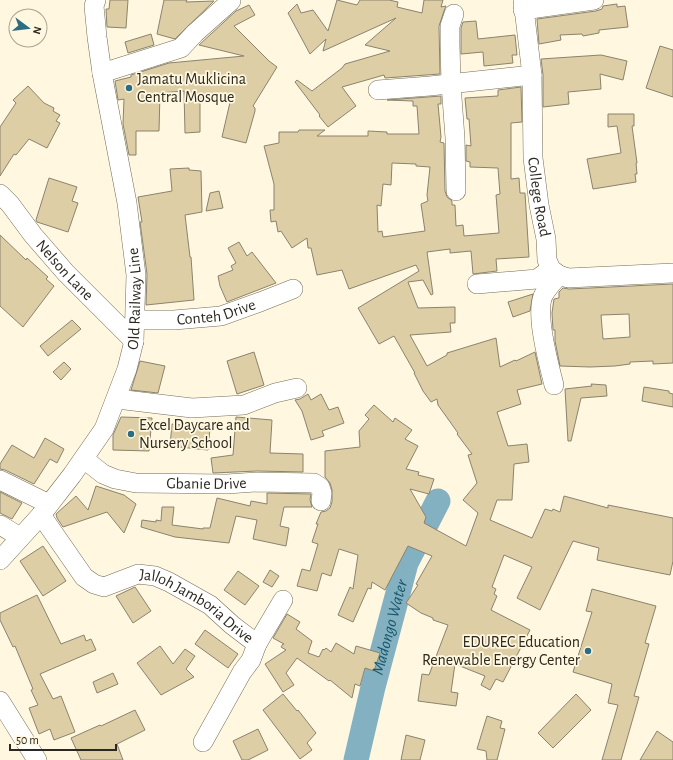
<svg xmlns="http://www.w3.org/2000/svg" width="673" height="760" font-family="'Alegreya Sans',sans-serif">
<rect width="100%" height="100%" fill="#fff7df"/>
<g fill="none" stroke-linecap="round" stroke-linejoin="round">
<path stroke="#83b1c2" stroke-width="25" id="s1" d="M356,760L373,687L406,563L438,501"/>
</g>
<g fill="#ddcea6" stroke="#8a836e" fill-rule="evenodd">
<path d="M110,0H128L126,28L107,27L106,9H109Z"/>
<path d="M164,0H187L186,2L214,1L175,39L157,34Z"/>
<path d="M337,0L357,5L360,0H389L398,2L397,7L422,13L424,0H443L441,7L446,6L444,11L439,26L440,74L385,78L384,75L342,87L356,106L328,127L319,116L320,115L295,82L297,80L312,91L342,68L345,64L390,51L365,45L396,18L323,51L326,39L310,54L288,13L297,4L301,13L313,10L328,31Z"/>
<path d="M617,4V7L625,6L628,27L599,30V33L583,36L582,34L560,35L561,40L539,44L537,19L596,11L602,9L603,6Z"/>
<path d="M249,5L255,15L234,26L269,61L277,67L253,106L255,108V111L246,143L222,137L231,98H200V132L185,133L184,91L160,93L159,131H136V155H129L123,124L124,99L118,100L115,81L131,77V75L169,63L244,56L199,45L236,11Z"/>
<path d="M476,21L478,39L515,35L517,55H512L513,63L484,66L483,52L461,54V28L463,22Z"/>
<path d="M151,34L154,45L128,53L125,42Z"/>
<path d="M660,46L673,50V97L646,88Z"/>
<path d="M601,55L627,61L623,80L600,74L601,89L568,92L569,104L543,107V75L541,59Z"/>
<path d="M28,86L44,103L54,108L53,111L60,115L56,121L60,123L47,148L29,139L16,155L14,154L0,176V127L16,103L13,100Z"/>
<path d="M521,87L522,122L511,123V179L519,178L520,193H525L529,257L496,259L497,271L473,274L471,251L450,253V249L427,252L433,294L431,295L423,280L408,282L418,308L455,307V323H450L451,332L410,335L427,366L447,355V353L496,338L500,367L515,360L516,361L535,352L542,384L517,390L521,404L497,412L508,446L527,444L529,462L514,464L512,500H497L490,520L532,538L545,509L552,511L553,509L560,512L564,496L608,508V505L673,518V561L670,575L625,566L597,560L599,548L573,541L540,610L517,598L532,567L504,555L492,587L496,589L494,594L497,596L491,610L530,630L503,682L496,679L490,690L481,685L485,676L455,664L451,692L458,693L456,706L418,701L422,674L429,675L448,625L433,620V618L421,613L406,603L418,585L416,584L432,556L408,546L385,590L372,582L371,589L368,588L353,622L338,615L350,587L353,589L358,555L339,549L331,576L322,573L317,591L297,586L302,569L310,571L318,544L312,542L318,524H316L321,512L326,511L330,508L332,502V490L330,483L325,477V451L360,447L359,431L369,419L365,415L374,405L393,422L395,418L412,430L405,439L418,446L406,469L419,472L418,475L434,479L429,494L410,489L426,517L424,523L466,546L478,513L463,500L477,483L468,455L472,454L457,434L458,433L438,405L437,399L431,402L423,391L414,373H415L394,336L379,344L358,308L419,271L416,265L349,289L342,270L317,275L311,248H308L307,238L292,248L281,231L278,232L276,221L271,222L270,210H274V184L264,146L279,143V132H298L299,130H325L317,136H368V131L387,132V134H419L417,106H413V101L387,100L441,96V104H438L441,137L440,142L444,143L445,191L447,197L452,201V205H455L456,226L463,225L464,236L499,233L496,195L500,194L498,168L470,167V162L466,161V145L471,146L469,119H467L465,98L498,96V90ZM392,163L416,164V166L430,167L427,195L428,201L421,204L425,231L383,237L382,231L378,232L377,205L381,206L383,184L391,185Z"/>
<path d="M608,114H634V126H632L637,163H636L637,174H635L636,182L593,189L587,159L621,153L617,126L608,127Z"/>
<path d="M189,168V170L201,171L202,212L185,215L190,257H191L194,300L146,305L147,274L140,222H142L138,197L172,191L170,169Z"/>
<path d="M49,178L77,187L72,201L78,203L68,232L37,222L36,220Z"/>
<path d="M219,191L223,208L206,211L210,193Z"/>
<path d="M0,235L26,260L27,258L48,277L46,279L54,286L23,327L0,306Z"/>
<path d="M239,242L247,256L252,252L276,283L227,302L220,286L218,276L233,270L231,266L236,263L228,248Z"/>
<path d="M673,284V363L653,364V361L630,362V364L615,366L590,367L560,366L555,341V330H553L552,313L554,299L559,298V292L563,288L569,289ZM629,314L630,337L603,339L601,315Z"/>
<path d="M533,294L530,311L513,317L508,302Z"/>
<path d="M72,320L81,329L48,356L40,346Z"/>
<path d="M254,352L264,385L237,394L227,361Z"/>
<path d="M140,361L165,366L158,393L131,390Z"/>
<path d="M64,362L71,369L61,380L53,372Z"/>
<path d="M591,384L606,385L607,396L581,398L571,441H568L565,389L592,386Z"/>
<path d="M644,387L669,391V393L673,394V407L642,401Z"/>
<path d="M308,394L311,400L321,394L329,410L338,407L344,423L322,431L324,436L311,440L302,411L295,400L300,399Z"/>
<path d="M121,417L152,418L149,451L113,450V435Z"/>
<path d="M236,417L272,420L270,453L303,454V472L257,471L213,473L211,458L233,455Z"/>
<path d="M172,424L210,428L208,450L170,446Z"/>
<path d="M45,438L64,449L57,463L50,459L34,484L5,470L0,469V464L12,445L34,458Z"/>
<path d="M96,486L124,495L136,504L124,533L107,512L63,527L57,518L56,514L76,496L88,510Z"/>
<path d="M0,492L22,503L12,519L0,513Z"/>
<path d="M267,493L311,494L310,500L312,507H284L280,526L289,528L286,546L253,539L257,520L236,516L229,543L175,537L141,527L142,520L156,522V520L161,521L162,507H174L172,525L203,529V528H210L217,498L250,506L251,501L267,504Z"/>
<path d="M43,546L66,581L43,596L20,561Z"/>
<path d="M270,570L279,576L272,587L263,582Z"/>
<path d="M238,571L259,586L245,605L224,590Z"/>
<path d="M135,587L151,611L133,623L116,596Z"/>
<path d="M592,589L656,606L645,643L649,644L634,696L639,697L621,760H602L618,705L608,703L612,684L573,672L592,612L586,611Z"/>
<path d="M37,595L61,644L84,635L86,641L91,639L96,650L40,674L53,699L61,696L75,732L54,740L50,729L39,734L29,708L38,705L31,690L33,689L15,646L13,647L0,620V613Z"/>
<path d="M287,614L300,622L296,629L312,641L308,653L319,657L323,649L324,650L326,648L331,652L336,643L354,654L356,646L380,653L374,671L365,668L360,686L355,684L352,698L330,680L329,681L297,658L286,673L294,685L283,692L265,664L286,650L281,647L283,644H284L273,638Z"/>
<path d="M205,630L238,654L228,668L195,644Z"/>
<path d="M160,646L173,664L185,649L195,656L186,669L194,677L161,695L137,663Z"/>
<path d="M113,673L118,684L97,693L93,682Z"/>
<path d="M283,694L297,711L298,710L316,733L307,743L312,750L300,759L263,710Z"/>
<path d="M576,694L591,710L553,748L538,733Z"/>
<path d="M135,710L145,730L117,744L123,760H81L71,738L100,725L101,726Z"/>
<path d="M487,716L502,721L500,728L505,729L497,760H487L486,751L477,749Z"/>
<path d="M258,729L268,750L248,760H242L233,741Z"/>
<path d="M657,731L673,742V760H640Z"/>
<path d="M406,735L425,740L420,760H401Z"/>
</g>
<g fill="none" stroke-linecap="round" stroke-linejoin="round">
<g stroke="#736c57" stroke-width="20">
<g id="minor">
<path id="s2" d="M523,0L532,75L533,158L539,205L546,239L547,260L551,269L559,275L568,278L673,273"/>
<path d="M523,10L594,0"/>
<path d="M454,14L450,26V44L451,84L455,138L456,191"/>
<path d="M102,73L181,48L195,33L231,1"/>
<path d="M378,90L430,86L532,75"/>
<path id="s3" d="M0,194L10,204L33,235L66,273L134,341"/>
<path d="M477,284L537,279L551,269"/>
<path id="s4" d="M135,320H174L221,316L260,302L293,289"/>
<path d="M554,385C549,365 534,312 544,294C548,287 554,281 559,275"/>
<path d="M117,399L192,408L244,405L275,393L297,388"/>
<path id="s5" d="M84,459L103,474L115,479L136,483L227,484L257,482L314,483L320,487L322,493L321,501"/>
<path d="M0,480L49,504"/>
<path id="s6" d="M41,515L84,577L94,584L104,587L138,574L155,576L169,582L210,605L232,625L257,644L251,660L242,672L203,742"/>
<path d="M0,525L20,537"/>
<path id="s7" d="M0,560L41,515L72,475L104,429L127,369L134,341L136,275L127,203L102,73L97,37L94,6L96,0"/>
<path d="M257,644L283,600"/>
<path d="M0,701L37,760"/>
</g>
</g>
<use href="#minor" stroke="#fff" stroke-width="19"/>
</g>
<g fill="#2d6d81" stroke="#fff7df" stroke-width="1.5">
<circle cx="129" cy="88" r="4"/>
<circle cx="131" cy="434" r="4"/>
<circle cx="588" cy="651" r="4"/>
</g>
<g text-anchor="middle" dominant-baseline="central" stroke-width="3.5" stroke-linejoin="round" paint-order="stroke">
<g font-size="16" fill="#2b281f" stroke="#fff7df" text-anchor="start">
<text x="137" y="79">Jamatu Muklicina<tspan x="137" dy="18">Central Mosque</tspan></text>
<text x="139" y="425">Excel Daycare and<tspan x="139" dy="18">Nursery School</tspan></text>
<text x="580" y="642" text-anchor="end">EDUREC Education<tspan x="580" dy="18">Renewable Energy Center</tspan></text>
</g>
<g font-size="16" fill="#2b281f" stroke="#fff7df">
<text stroke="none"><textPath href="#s2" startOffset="198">College Road</textPath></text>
<text stroke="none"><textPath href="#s3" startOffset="100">Nelson Lane</textPath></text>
<text stroke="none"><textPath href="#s7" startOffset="303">Old Railway Line</textPath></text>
<text stroke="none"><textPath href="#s4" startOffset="82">Conteh Drive</textPath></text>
<text stroke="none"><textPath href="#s5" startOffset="129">Gbanie Drive</textPath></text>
<text stroke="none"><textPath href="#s6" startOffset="202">Jalloh Jamboria Drive</textPath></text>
</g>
<g font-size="17" font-style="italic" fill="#175669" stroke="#fff7df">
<text stroke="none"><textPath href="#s1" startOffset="137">Madongo Water</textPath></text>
</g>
</g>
<g transform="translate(28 28) rotate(105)"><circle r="19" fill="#fff7df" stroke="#aaa492"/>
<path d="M0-3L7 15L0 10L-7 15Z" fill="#2d6d81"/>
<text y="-6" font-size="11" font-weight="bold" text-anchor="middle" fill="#2b281f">N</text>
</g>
<path d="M10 744v6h106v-6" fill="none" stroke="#2b281f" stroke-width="2"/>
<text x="16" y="744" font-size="12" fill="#2b281f" stroke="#fff7df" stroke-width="3" paint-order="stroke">50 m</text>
</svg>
